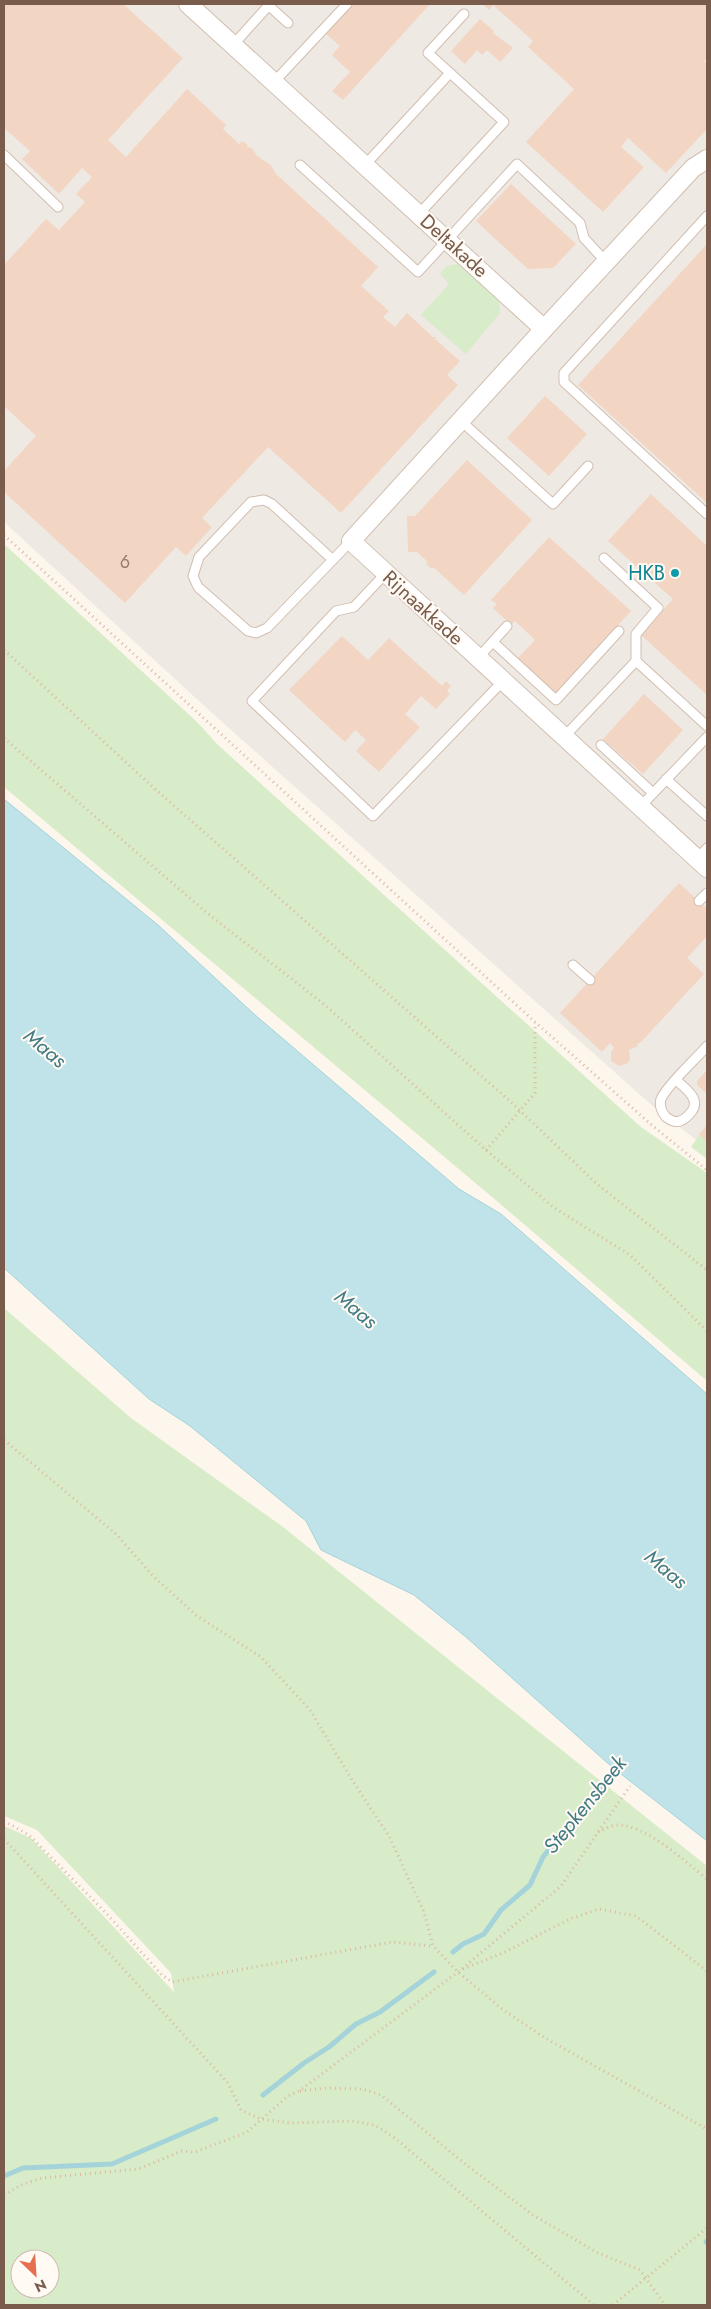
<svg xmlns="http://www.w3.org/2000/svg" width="711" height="2309" font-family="Jost,sans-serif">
<rect width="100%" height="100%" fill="#fdf6ec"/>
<path fill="#efe9e4" d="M4,4H707V1148L657,1110L211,712L4,522Z"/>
<g fill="#d8ecc9" fill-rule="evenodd">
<path d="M458,264L499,300L500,313L466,354L421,315L449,284L440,274L446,266Z"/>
<path d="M4,544L197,722L218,745L641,1127L707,1173V1381L504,1207L4,787Z"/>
<path d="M700,1134L707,1141V1159L691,1147Z"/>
<path d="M4,1308L131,1418L283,1527L707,1866V2305H4V1826L31,1838L174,1992L171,1973L37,1830L4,1816ZM20,2259H50V2289H20Z"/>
</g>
<path fill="#bfe3e8" stroke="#a5d3da" d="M4,799L158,925L254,1014L459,1189L501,1214L707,1394V1841L612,1767L466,1637L414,1595L321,1550L306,1521L190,1426L149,1399L4,1268Z"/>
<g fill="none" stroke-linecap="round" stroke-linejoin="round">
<g stroke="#a5d3da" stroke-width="5">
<path d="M453,1952L463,1944L484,1934L501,1910L530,1885L543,1857L570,1823L593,1799L619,1765"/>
<path d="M263,2095L304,2063L329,2047L356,2024L380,2012L434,1972"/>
<path d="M4,2176L23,2168L112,2164L216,2119"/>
<path d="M706,2242L707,2241"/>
</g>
</g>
<g fill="#f3d5c3">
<path d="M4,4H123L183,58L108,140L126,157L187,89L226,125L223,129L239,144L242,141L247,144V147L252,148L257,156L271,165L276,174L378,267L361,286L389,311L383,317L395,327L407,313L433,337H437L435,339L460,361L447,375L458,385L341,513L268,447L202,518L212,527L186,556L176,547L125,603L4,492V471L36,436L4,406V265L46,219L59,230L85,202L76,194L92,177L82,168L59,194L22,159L30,151L4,128Z"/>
<path d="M351,4H430L343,100L332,91L350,72L332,55L340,46L325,33Z"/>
<path d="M482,4H707V58L704,61L707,64V129L666,173L628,138L621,147L644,167L603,212L526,142L574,89L528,47L533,41L493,5L489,10Z"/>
<path d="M480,19L494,31L493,33L513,48L500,62L487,50L482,55L477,50L465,64L451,51Z"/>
<path d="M511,184L576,244L553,268L528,269L476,221Z"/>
<path d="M707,244V503L578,385Z"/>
<path d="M545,396L587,434L549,476L507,438Z"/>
<path d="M467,460L532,520L464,595L433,567L432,569L426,564L428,562L417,552H408L407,516H415Z"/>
<path d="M651,494L707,546V695L641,635L673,599L608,541Z"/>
<path d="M549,537L631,611L556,693L518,658L535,640L515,621L511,625L493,608L497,604L491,600Z"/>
<path d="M342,636L368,660L389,638L442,686L446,681L451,686L447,691L450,694L436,709L421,696L405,714L420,727L379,772L356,751L366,740L355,730L345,742L289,690Z"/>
<path d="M644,694L683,730L643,774L603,739Z"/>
<path d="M679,883L707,909V936L687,958L704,974L641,1042L637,1044L638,1046L629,1050L630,1059L628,1063L619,1066L611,1061V1052L614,1048L610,1043L602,1052L560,1013Z"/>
<path d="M707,1070V1094L697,1085V1081Z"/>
<path d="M707,1125V1142L699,1134Z"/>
</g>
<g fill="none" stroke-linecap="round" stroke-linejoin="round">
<g stroke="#d1beb0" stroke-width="11">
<g id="lane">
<path d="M268,5L288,23"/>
<path d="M233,45L270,4"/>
<path d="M274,82L347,4"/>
<path d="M4,155L58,207"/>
<path d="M300,165L418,272L517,164L580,223L584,238L606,262"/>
<path d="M365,165L450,73"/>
<path d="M419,214L504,122L428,53L464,14"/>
<path d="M707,216L564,373V382L707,514"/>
<path d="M461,421L553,504L588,466"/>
<path d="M604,558L658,608L636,634V661"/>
<path d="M333,560L272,504L264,500L251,502L199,557L193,576L198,587L248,631L256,633L267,628L351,541"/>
<path d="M385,574L354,607L336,611L252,701L373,816L503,681"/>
<path d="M493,642L556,700L619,631"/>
<path d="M478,658L507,626"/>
<path d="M564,737L636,661L707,726"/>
<path d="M601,745L653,793"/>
<path d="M666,779L707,816"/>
<path d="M640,807L707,737"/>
<path d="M697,859L707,848"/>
<path d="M699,901L707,893"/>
<path d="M573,965L590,980"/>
<path d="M676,1080C684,1087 701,1099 692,1111C689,1115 685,1119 680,1121C675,1123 670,1120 666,1117C662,1113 659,1105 661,1099C667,1085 696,1059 707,1046"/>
</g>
</g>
<g stroke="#d1beb0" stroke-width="20">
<g id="street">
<path d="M188,4L544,329L693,168L707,159"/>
<path d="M544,329L351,541L707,868"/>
</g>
</g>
<g stroke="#d9b8a5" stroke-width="3" stroke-dasharray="1 4" stroke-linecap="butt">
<path d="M4,535L535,1022L654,1127L707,1170"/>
<path d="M4,650L155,789L511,1102L598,1185L707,1270"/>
<path d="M4,738L207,913L325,1005L486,1150L553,1207L630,1255L707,1331"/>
<path d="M486,1150L535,1093V1023"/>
<path d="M4,1440L116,1534L154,1577L197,1616L261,1657L310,1710L352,1780L389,1836L424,1912L433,1946L458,1972L502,2009L545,2038L707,2129"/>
<path d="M4,1821L29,1835L106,1913L162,1975L172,1982L392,1942L433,1946"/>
<path d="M598,1832C604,1830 611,1825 617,1825C647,1825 684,1861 707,1879"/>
<path d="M4,1839L228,2083L241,2110L261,2119L291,2123L352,2121L375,2125L396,2139L594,2305"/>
<path d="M463,1969L505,1952L570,1919L599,1909L636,1916L707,1971"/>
<path d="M300,2091L327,2088L362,2089L381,2095L469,2167L533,2215L598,2253L640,2270L665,2305"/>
<path d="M4,2195L21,2185L42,2178L138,2169L182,2151L195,2152L247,2132L288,2096L299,2091L458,1972L561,1886L630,1786"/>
<path d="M613,2305L707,2228"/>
</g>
<use href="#lane" stroke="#fff" stroke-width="9"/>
<use href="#street" stroke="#fff" stroke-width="18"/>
</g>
<circle fill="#0f9aa8" stroke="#fffaf3" stroke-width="2" cx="675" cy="573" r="5"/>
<g text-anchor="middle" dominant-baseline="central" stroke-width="4" stroke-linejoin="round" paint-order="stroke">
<g font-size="18" fill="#987a6a">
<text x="125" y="562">6</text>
</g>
<g font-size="20" fill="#7a5c4d" stroke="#fffaf3">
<text transform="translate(454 246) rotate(42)">Deltakade</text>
<text transform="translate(423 608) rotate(42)">Rijnaakkade</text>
</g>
<g font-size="20" fill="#0d838f" stroke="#fffaf3" text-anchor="end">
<text x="665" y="573">HKB</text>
</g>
<g font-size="21" font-style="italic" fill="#437c86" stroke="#fffaf3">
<text transform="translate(45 1048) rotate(40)">Maas</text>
<text transform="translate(356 1309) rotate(40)">Maas</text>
<text transform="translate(666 1569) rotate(40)">Maas</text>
<text transform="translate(585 1805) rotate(-51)">Stepkensbeek</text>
</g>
</g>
<rect width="711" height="2309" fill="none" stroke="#7a5c4d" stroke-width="10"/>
<g transform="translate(35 2274) rotate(155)"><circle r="24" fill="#fffaf3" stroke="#cabbb1"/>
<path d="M0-4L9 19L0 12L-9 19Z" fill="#e76f51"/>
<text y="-8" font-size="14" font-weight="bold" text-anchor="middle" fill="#7a5c4d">N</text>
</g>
</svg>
